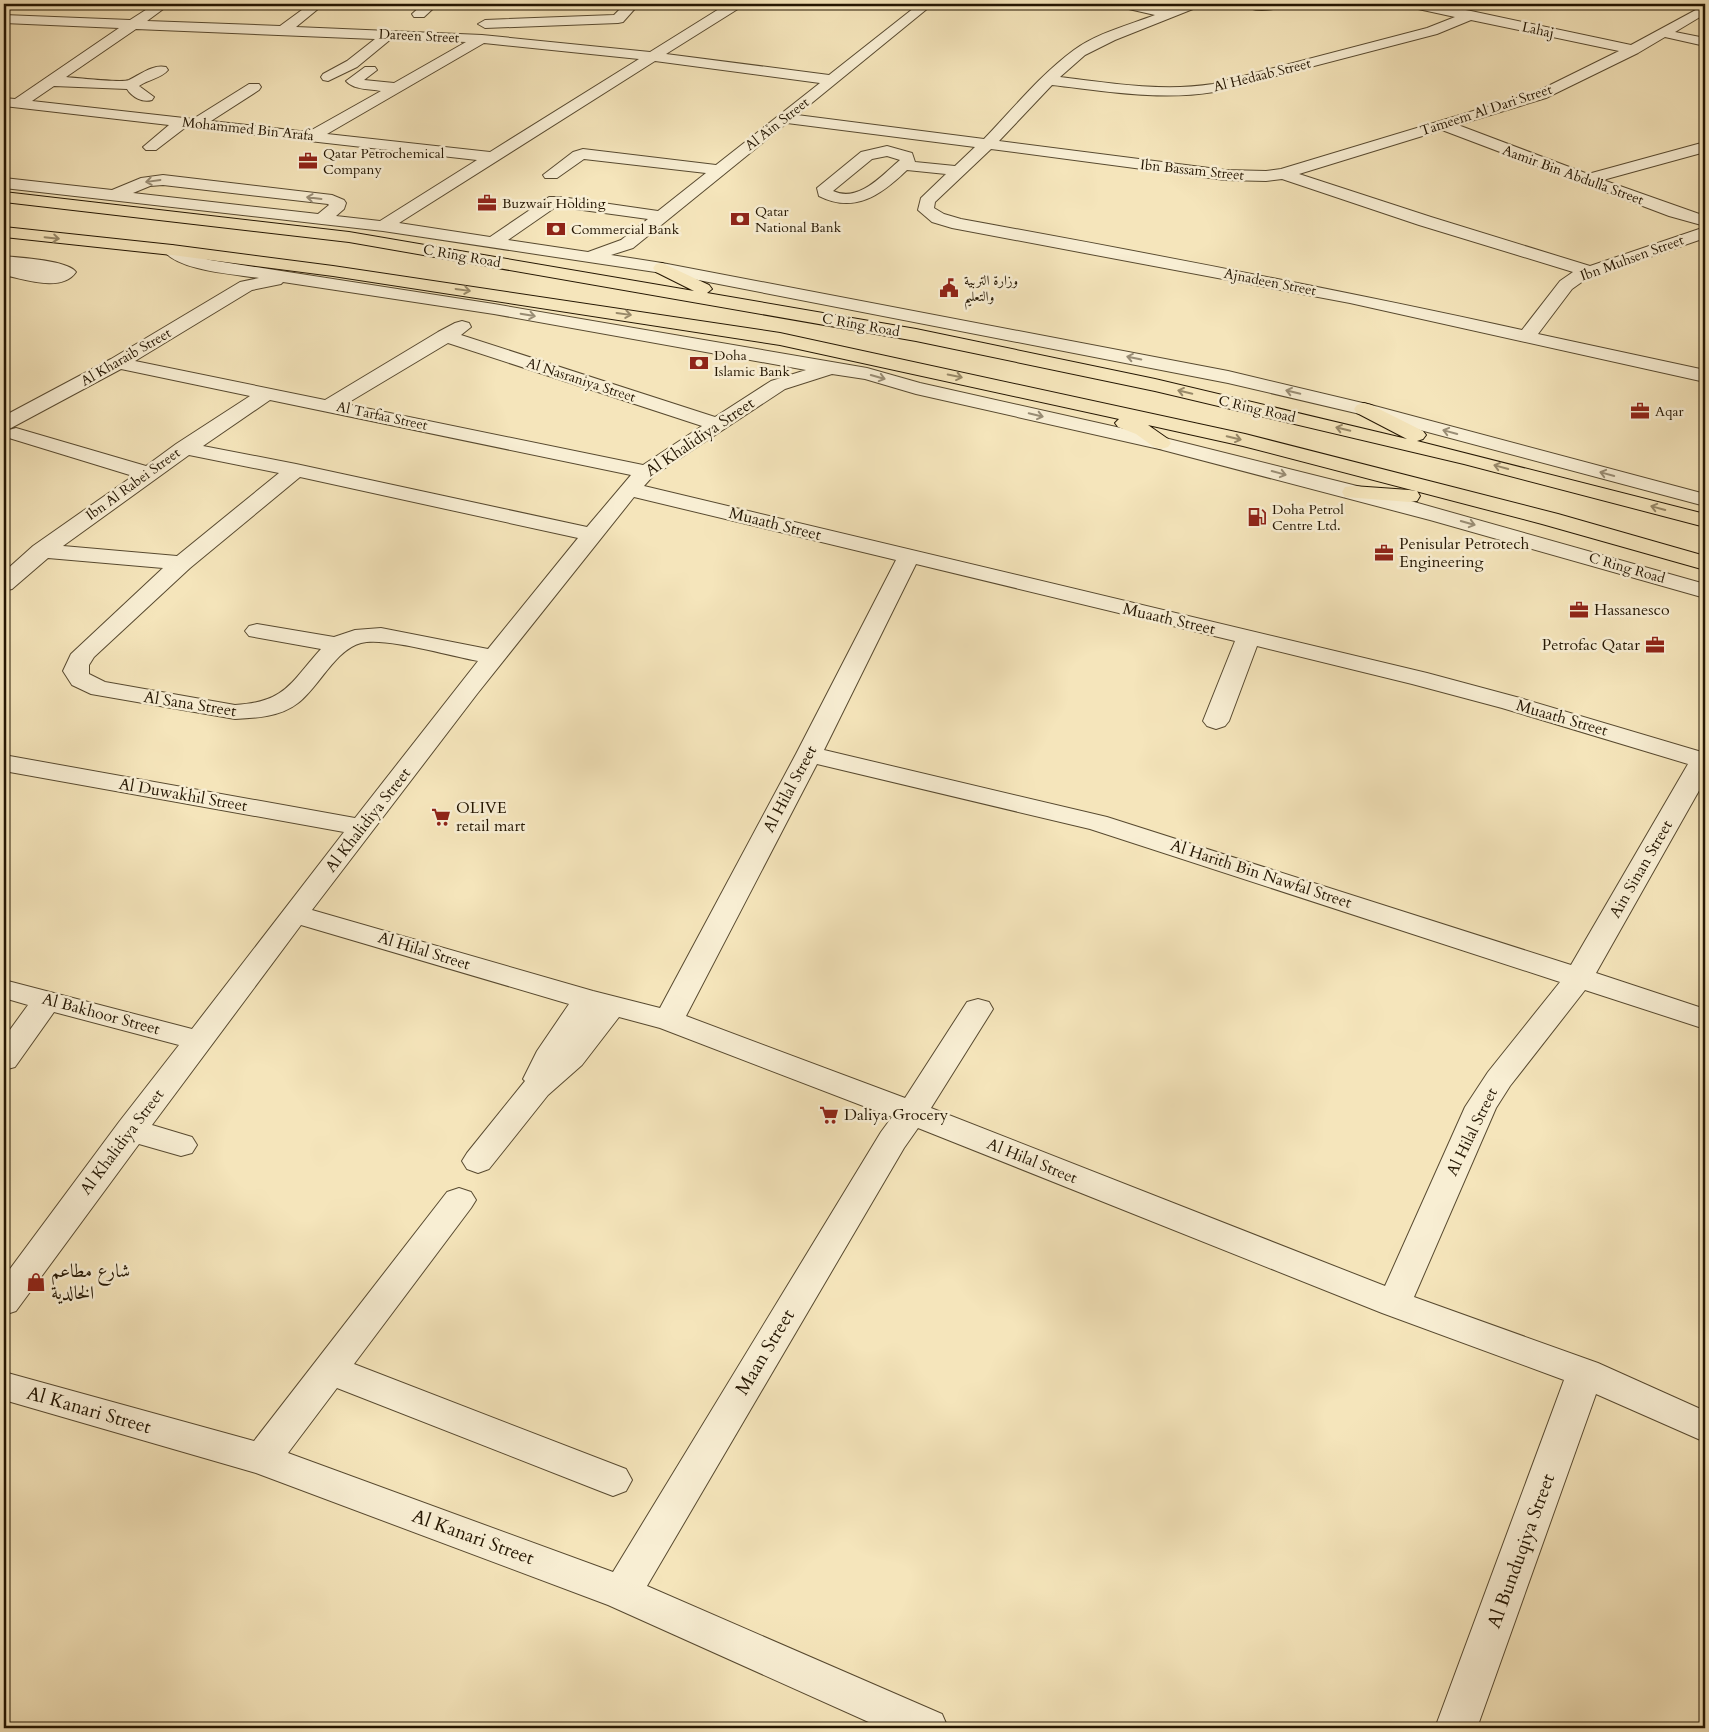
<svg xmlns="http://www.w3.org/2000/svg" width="1709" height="1732" font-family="Cardo,Amiri,serif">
<rect width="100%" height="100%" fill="#f5e5bb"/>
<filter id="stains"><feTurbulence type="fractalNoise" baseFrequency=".004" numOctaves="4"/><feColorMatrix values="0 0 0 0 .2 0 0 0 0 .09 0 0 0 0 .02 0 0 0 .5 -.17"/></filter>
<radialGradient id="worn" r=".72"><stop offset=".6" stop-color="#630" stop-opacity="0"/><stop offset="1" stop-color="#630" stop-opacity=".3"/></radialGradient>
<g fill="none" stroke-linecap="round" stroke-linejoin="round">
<g stroke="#584a30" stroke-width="2">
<g id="minor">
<path d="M155,4H170L147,21L280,26L310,4H324L296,27L482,35L650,52L727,4H742L741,7L666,54L829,75L919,4H933L797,115L984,139C1013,109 1040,75 1074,50C1097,33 1129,25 1155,15L1120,7L1119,4H1142L1168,9L1182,4H1200L1198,7L1115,40L1085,55L1060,77C1111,83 1161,92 1213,84L1427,28L1455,17L1409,7L1408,4H1432L1471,11L1631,45L1705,5V14L1675,32L1705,38V46L1665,37L1638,53L1546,98L1458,125L1588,174L1705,142V152L1603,180L1705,216V226L1669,216L1442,130L1299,174L1431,217L1590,266L1705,227V238L1586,279L1572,289L1538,334L1705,370V382L1350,303L952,228L932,222L918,210L921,198L946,174L907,170C881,195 855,214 819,196L817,188L861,152L887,146L912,153L915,162L955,166L975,147L787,123L633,248L611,255L662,263L1228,371L1371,405L1705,494V506L1360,414L1228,383L662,273L383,231L4,188V178L112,190L141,178L163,175L332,195L344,200L346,203L344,209L336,216L380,221L477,160L186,127L156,150H146L143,147L169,125L4,106V98L15,99L119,28L4,23V15L130,20ZM1471,20L1619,51L1536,92L1281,169L1266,171L1225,170L999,141L1052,85C1106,91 1159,101 1214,92L1437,34ZM136,29L375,39L347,61L323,74L321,77L323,80L328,81L357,67L391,39L466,42L394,83L364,80L377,70L375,67H365L346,81C354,90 370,89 381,91L308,132L211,121L259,90L261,87L259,84H249L193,119L32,101L54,86L127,89C132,97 142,103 152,100L154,97L139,86C147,80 162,78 168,70L166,67C153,64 141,74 129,80C122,83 77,78 66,77ZM484,43L639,59L490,152L327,134ZM655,61L820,83L716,165L583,149L573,152L543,175L545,178H557L584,159L706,173L658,211L568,198L563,199L561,197H549L490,237L399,223ZM991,149L1225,180L1266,181L1282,179L1419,225L1573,272L1560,281L1522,330C1335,289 1148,253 961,219L944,214L934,208L935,202ZM887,156L900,160C882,175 859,203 833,191L872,159ZM163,185L328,204L329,205L318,214L133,193L150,186ZM560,204L568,208L648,219L621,240L588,252L508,240Z"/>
<path d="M423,4H438L424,17H414L412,14Z"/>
<path d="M625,4H639L623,22L618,23L485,28L478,24L485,20L614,15Z"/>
<path d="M1243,4H1285L1283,7C1271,10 1252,13 1243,4Z"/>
<path d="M172,245L192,255L210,260L494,304L867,368L920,383L1161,437L1361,487L1705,584V598L1430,520L1159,449L916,394L865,379L832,374L785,389L653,476L644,486L1427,673L1520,698L1705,753V780L1596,973L1705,1009V1029L1585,990L1510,1086L1496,1108L1414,1297L1598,1363L1705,1411V1442L1596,1394L1477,1728H1435L1564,1380L1382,1313L918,1128L904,1148L647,1586L942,1714L948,1728H882L608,1605L256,1473L4,1400V1372L254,1441L447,1192L459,1188L471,1192L476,1200L471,1208L354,1364L626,1469L632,1480L626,1491L613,1496L600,1491L337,1388L288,1453L613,1572L881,1132L892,1117L660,1028L619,1017L582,1065L548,1095L489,1169L478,1173L467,1169L462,1161L467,1153L525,1081L523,1079L537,1051L569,1004L301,925L152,1125L192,1137L197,1145L192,1153L181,1156L139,1144L16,1311L4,1315V1277L119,1122L179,1045L54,1012L15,1067L4,1070V1038L28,1005L4,998V980L192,1029L344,832L4,771V755L355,818L478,661C449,656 387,637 361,643C336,649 318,688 298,703C280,717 256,718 235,719L91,694L72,685L63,671L71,654L163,568L48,558L12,589L4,591V572L33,546L133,476L9,438L6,434L9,430L16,428L146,466L176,444L250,396L121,369L11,428L4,430V416L111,359L240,282L259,278C234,274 178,271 163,250L166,246ZM283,282L494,314L806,370L771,381L715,417L461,335L471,327L469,323L462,321L455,323L438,332L325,400L135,361L252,290L281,284ZM448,343L702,426L643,465L346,404ZM270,400L631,475L587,527L296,464L203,446ZM189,455L279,473L177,556L63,546ZM300,477L578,538L488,649L381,628L355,630L334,637L257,624L249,626L245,631L249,636L321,649C290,683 286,702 235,705L105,682L89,674V665L94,657L190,568ZM634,497L896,560L796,754L660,1008L593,991L312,910L477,694ZM916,564L1235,641L1203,721L1207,726L1216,729L1225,726L1229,721L1257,646L1412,684L1502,708L1688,764L1571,965L1107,817L824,750ZM817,764L1090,829L1560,982L1488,1072L1465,1107L1385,1286L931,1108L993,1009L989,1002L978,999L967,1002L905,1098L686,1016Z"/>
<path d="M4,256C20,258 67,260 76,272C62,293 24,279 4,275Z"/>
</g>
</g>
<g stroke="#241602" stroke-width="2">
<g id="highway">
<path d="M4,192L349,232L694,291L656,272L653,268L656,264L662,263L709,285L712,289L707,293L916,329L1155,379L1407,439L1357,413L1354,409L1357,405L1364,403L1371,405L1423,431L1426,435L1423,439L1417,441L1705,514V527L1464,464L1155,391L916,341L349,242L4,202Z"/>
<path d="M4,227L172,245L333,266L780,333L1245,434L1558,514L1705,556V570L1542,524L1243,446L1148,425L1168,439L1171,443L1168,447L1161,449L1154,447L1136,434L1118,427L1115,423L1119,419L780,345L333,276L172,255L4,237Z"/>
<path d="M1353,486L1409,490L1417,491L1420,496L1417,501L1409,502L1345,497L1342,492L1345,487Z"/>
</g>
</g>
<use href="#minor" fill="#f8eed3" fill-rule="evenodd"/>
<use href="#highway" fill="#f5e5bb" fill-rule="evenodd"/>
</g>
<defs><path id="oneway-shaft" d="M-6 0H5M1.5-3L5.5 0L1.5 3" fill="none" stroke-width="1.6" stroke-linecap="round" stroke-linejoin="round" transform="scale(1.25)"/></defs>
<g stroke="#998d75">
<use href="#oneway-shaft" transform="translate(153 181) rotate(172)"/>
<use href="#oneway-shaft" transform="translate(314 198) rotate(-173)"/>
<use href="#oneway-shaft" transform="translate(528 315) rotate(10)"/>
<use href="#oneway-shaft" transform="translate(1134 358) rotate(-168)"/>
<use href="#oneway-shaft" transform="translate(878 377) rotate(16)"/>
<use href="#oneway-shaft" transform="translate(1293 392) rotate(-167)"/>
<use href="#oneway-shaft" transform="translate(1036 415) rotate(13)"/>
<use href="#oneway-shaft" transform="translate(1450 432) rotate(-165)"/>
<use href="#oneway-shaft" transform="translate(1279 473) rotate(15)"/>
<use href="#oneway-shaft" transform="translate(1607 474) rotate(-165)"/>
<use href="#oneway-shaft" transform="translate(1468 523) rotate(16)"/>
</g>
<g stroke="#978868">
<use href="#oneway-shaft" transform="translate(52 238) rotate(6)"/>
<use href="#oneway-shaft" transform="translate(463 290) rotate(8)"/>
<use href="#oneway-shaft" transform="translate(624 314) rotate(8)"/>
<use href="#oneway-shaft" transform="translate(955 376) rotate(12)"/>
<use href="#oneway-shaft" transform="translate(1185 392) rotate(-167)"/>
<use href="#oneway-shaft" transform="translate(1343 429) rotate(-167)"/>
<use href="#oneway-shaft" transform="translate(1234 438) rotate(13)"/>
<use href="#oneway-shaft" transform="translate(1501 467) rotate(-165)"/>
<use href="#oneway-shaft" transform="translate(1658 508) rotate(-165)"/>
</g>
<defs>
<g id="office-bare" transform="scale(1.5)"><path d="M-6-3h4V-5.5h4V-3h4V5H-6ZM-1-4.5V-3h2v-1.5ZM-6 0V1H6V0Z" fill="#8f2418" stroke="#f8eed3" stroke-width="2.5" paint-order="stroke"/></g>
<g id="bank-bare" transform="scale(1.5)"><path d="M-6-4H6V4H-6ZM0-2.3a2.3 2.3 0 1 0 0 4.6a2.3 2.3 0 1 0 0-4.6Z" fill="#8f2418" stroke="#f8eed3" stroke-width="2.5" paint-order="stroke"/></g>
<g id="civic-bare" transform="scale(1.5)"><path d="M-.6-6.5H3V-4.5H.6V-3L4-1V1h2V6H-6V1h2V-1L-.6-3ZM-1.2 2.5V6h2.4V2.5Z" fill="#8f2418" stroke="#f8eed3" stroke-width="2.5" paint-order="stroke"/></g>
<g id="fuel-bare" transform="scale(1.5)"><path d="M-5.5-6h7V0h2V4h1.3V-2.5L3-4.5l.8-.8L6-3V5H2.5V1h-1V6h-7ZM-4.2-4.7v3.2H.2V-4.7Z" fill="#8f2418" stroke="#f8eed3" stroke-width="2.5" paint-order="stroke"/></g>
<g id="supermarket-bare" transform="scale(1.5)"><path d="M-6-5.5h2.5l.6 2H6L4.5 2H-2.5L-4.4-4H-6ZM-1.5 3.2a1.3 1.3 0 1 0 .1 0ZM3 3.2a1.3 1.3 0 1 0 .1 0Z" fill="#8f2418" stroke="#f8eed3" stroke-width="2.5" paint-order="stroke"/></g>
<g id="shop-bare" transform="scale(1.5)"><path d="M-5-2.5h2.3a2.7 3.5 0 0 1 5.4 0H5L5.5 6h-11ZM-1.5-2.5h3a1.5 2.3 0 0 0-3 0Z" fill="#8f2418" stroke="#f8eed3" stroke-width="2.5" paint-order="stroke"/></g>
</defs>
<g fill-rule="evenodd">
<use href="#office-bare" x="308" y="161"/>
<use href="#office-bare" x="487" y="203"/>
<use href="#bank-bare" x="740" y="219"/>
<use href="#bank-bare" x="556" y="229"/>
<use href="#civic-bare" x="949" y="288"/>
<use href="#bank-bare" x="699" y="363"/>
<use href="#office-bare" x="1640" y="411"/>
<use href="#fuel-bare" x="1257" y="517"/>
<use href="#office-bare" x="1384" y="553"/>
<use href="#office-bare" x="1579" y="610"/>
<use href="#office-bare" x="1655" y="645"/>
<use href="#supermarket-bare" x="441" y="817"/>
<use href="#supermarket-bare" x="829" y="1115"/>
<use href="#shop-bare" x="36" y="1282"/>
</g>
<g text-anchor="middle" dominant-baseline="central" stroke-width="5" stroke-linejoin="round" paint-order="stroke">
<g font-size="14" fill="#241602" stroke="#f8eed3">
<text transform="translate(1538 30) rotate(12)">Lahaj</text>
<text transform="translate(419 36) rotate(3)">Dareen Street</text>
<text transform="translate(1262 75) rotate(-14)">Al Hedaab Street</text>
<text transform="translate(1486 110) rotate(-18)">Tameem Al Dari Street</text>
<text transform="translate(777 124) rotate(-38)">Al Ain Street</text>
<text transform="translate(248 129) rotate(6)">Mohammed Bin Arafa</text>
<text transform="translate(1192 170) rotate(6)">Ibn Bassam Street</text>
<text transform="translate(1573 175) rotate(20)">Aamir Bin Abdulla Street</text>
<text transform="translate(462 256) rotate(10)">C Ring Road</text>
<text transform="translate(1632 258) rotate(-20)">Ibn Muhsen Street</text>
<text transform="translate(1270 282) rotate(11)">Ajnadeen Street</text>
<text transform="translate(861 325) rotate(10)">C Ring Road</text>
<text transform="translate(126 357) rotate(-30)">Al Kharaib Street</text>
<text transform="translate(581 380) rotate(18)">Al Nasraniya Street</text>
<text transform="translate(1257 409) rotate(13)">C Ring Road</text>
<text transform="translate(382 416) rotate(12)">Al Tarfaa Street</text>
<text transform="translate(133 484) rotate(-36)">Ibn Al Rabei Street</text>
<text transform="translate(1627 568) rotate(16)">C Ring Road</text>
</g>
<g font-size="14" fill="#241602" stroke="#f8eed3" text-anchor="start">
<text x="323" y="153">Qatar Petrochemical<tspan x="323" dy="16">Company</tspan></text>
<text x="502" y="203">Buzwair Holding</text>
<text x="755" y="211">Qatar<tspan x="755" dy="16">National Bank</tspan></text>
<text x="571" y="229">Commercial Bank</text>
<text x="964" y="280">وزارة التربية<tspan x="964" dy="16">والتعليم</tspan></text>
<text x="714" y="355">Doha<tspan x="714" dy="16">Islamic Bank</tspan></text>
<text x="1655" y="411">Aqar</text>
<text x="1272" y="509">Doha Petrol<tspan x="1272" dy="16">Centre Ltd.</tspan></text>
</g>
<g font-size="16" fill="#241602" stroke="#f8eed3">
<text transform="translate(700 437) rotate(-34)">Al Khalidiya Street</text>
<text transform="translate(775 524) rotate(14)">Muaath Street</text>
<text transform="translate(1169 619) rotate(13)">Muaath Street</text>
<text transform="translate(190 704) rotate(9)">Al Sana Street</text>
<text transform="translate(1562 718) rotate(16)">Muaath Street</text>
<text transform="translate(790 789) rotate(-62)">Al Hilal Street</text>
<text transform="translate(183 795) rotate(10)">Al Duwakhil Street</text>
<text transform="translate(368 820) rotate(-52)">Al Khalidiya Street</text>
<text transform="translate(1641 869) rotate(-60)">Ain Sinan Street</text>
<text transform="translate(1261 874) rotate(18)">Al Harith Bin Nawfal Street</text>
<text transform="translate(424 951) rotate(17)">Al Hilal Street</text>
<text transform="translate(101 1014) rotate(15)">Al Bakhoor Street</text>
<text transform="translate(1472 1132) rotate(-64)">Al Hilal Street</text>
<text transform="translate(122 1142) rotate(-53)">Al Khalidiya Street</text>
<text transform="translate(1032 1161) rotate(22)">Al Hilal Street</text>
</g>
<g font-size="16" fill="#241602" stroke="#f8eed3" text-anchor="start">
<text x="1399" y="544">Penisular Petrotech<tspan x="1399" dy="18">Engineering</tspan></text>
<text x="1594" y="610">Hassanesco</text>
<text x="1640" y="645" text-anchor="end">Petrofac Qatar</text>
<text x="456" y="808">OLIVE<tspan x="456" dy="18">retail mart</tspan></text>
<text x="844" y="1115">Daliya Grocery</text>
</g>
<g font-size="19" fill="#241602" stroke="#f8eed3" text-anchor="start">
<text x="51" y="1271">شارع مطاعم<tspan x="51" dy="22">الخالدية</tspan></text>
</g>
<g font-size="19" fill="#241602" stroke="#f8eed3">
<text transform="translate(765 1352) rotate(-59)">Maan Street</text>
<text transform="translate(89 1410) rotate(16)">Al Kanari Street</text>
<text transform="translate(473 1537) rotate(20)">Al Kanari Street</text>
<text transform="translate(1521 1551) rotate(-70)">Al Bunduqiya Street</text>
</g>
</g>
<rect width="1709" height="1732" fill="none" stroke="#f5e5bb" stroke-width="20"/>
<rect x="5" y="5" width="1699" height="1722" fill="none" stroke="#241602" stroke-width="2.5"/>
<rect x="10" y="10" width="1689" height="1712" fill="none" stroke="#241602"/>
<rect width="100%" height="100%" filter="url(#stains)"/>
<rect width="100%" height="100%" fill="url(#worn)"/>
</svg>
